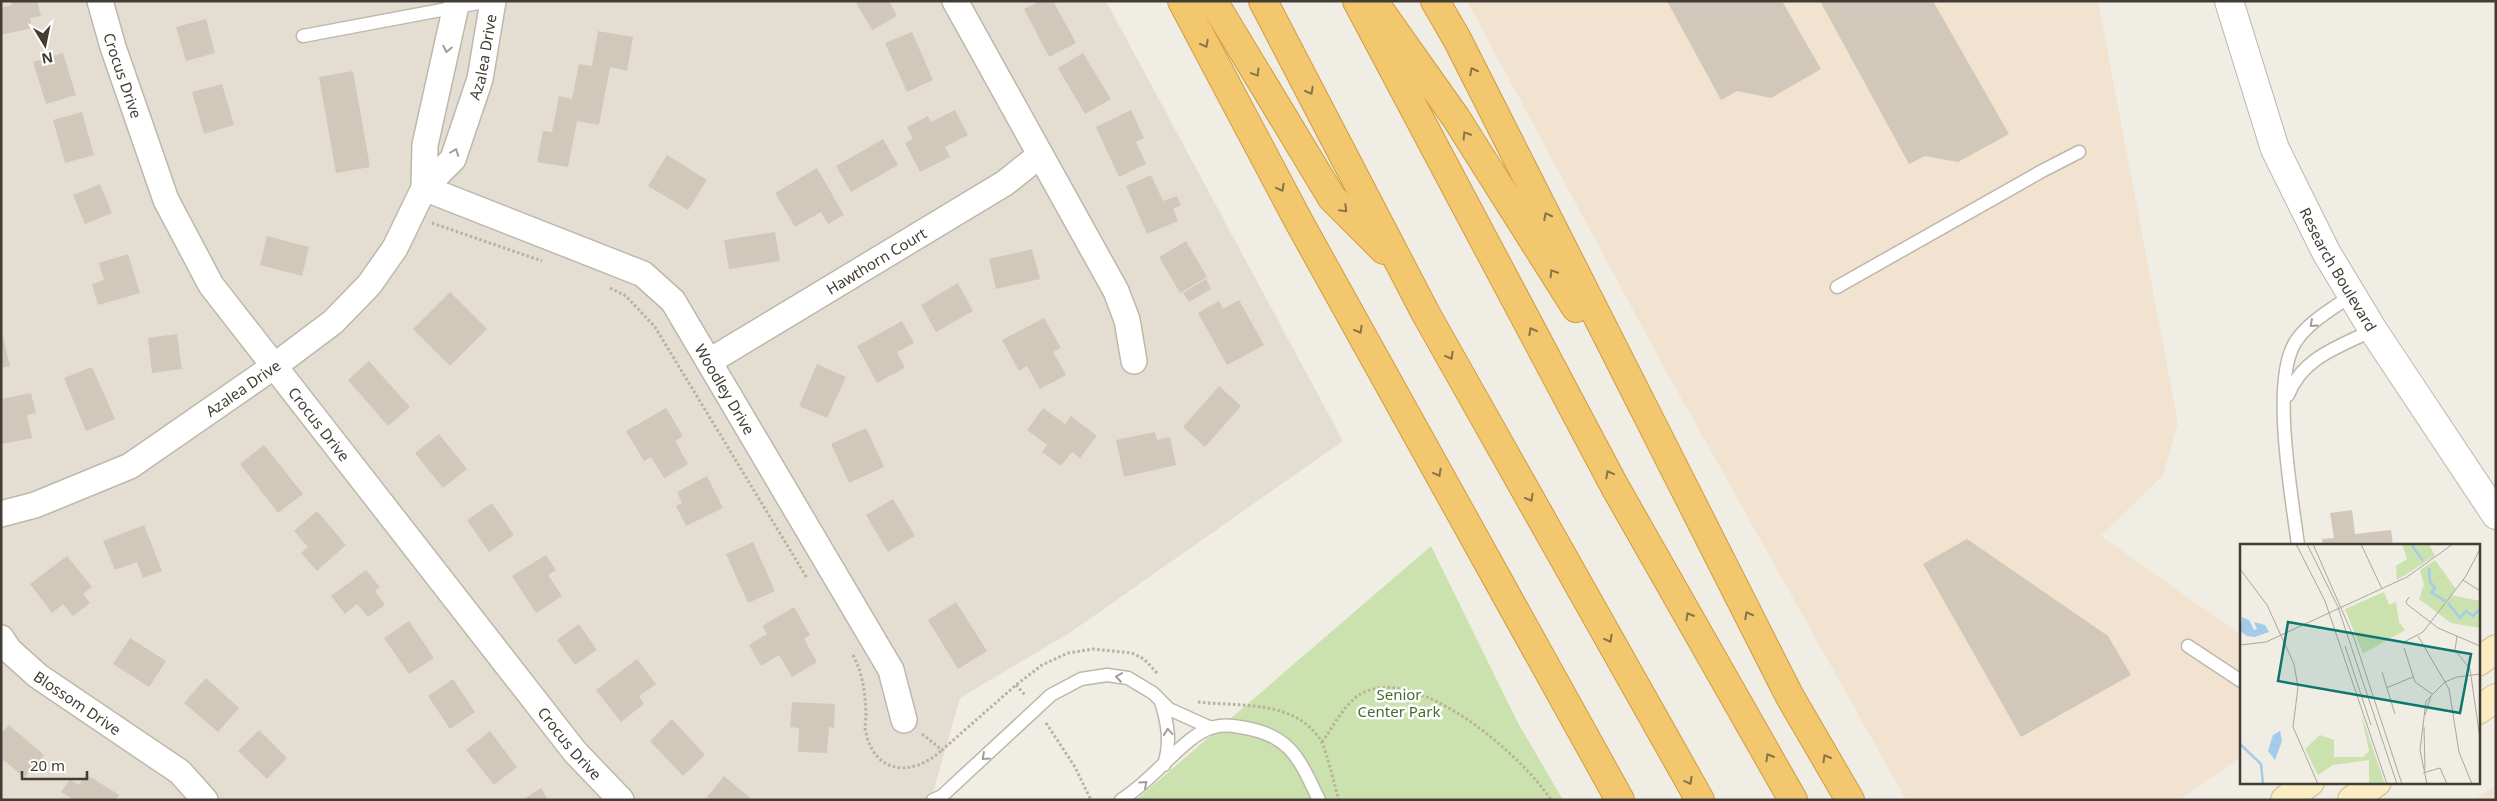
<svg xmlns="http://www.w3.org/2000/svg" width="2497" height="801" font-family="'Noto Sans',sans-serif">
<rect width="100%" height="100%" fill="#f0ede4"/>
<path fill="#e4ded2" d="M1,1H1106L1343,441L1071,632L960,698L931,800H1Z"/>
<g fill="#f1e3d0">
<path d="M1467,1H2098L2178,423L2163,475L2101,536L2241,635V757L2179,800H1906L1660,360Z"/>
<path d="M2496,785V800H2474Z"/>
</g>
<path fill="#cbe2af" d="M1431,546L1518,723L1563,800H1136Z"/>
<g fill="#d1c8ba">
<path d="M11,1H37L41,16L30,18L32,28L1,35V8L12,5Z"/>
<path d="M855,1H889L897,16L872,30Z"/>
<path d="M1040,1H1053L1076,43L1049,57L1024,9Z"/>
<path d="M1667,1H1782L1821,69L1771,98L1737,91L1721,100Z"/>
<path d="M1820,1H1933L2009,134L1958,162L1925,156L1909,164Z"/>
<path d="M206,19L215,53L186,61L176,27Z"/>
<path d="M598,31L633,37L627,71L610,67L599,125L577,121L568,167L537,162L543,131L552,132L559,96L572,99L579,64L592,66Z"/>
<path d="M912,32L933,80L907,92L885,43Z"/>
<path d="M63,53L76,95L46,104L33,62Z"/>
<path d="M1083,53L1111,99L1085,114L1058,68Z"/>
<path d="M353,71L370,167L336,173L319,77Z"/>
<path d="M222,84L234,125L204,134L192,92Z"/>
<path d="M955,110L968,135L945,147L950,157L920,172L905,143L913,139L907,127L928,116L931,122Z"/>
<path d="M1131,110L1144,138L1136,142L1146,164L1119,177L1096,127Z"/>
<path d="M82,112L94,155L65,163L53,120Z"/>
<path d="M883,139L898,165L851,192L836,166Z"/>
<path d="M667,155L707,180L688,210L648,186Z"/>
<path d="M817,168L844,215L828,224L821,212L795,227L775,193Z"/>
<path d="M1151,175L1163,201L1177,196L1181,205L1173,209L1178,221L1147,234L1126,186Z"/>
<path d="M100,184L112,213L85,224L73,195Z"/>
<path d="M775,232L780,261L729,269L724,240Z"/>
<path d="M267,236L309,247L302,276L260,265Z"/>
<path d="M1186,241L1207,277L1180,293L1159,257Z"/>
<path d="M1032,249L1040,279L996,289L989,259Z"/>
<path d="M128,254L140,293L98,305L92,284L104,280L99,263Z"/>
<path d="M1206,279L1211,289L1189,302L1183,293Z"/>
<path d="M958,283L973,311L936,332L921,305Z"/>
<path d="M450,292L487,329L450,366L413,329Z"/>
<path d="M1239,300L1264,345L1227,365L1198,313L1219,301L1223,309Z"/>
<path d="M1044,318L1061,348L1053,352L1066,375L1040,389L1027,366L1019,371L1002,340Z"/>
<path d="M902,321L914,343L897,352L905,368L877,383L857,346Z"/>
<path d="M1,329L10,366L1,368Z"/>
<path d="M177,334L182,369L152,373L148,338Z"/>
<path d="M369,361L410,407L388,426L348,380Z"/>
<path d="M817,364L846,377L827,418L799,406Z"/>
<path d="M92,367L115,419L86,431L64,378Z"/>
<path d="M1219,386L1241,406L1205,447L1183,427Z"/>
<path d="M31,393L36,413L27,415L32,438L2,444L1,399Z"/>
<path d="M666,408L683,436L675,441L688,464L664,478L651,457L644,461L626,431Z"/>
<path d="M1043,408L1065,424L1071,416L1097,436L1080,458L1072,452L1061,466L1042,452L1047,445L1027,430Z"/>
<path d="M866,428L884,467L849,483L831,444Z"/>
<path d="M1155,432L1157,440L1170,437L1176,465L1124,477L1116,440Z"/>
<path d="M439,434L467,469L443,488L415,453Z"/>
<path d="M264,445L303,494L278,513L240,464Z"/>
<path d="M707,476L723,508L686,526L676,506L682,503L677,492Z"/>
<path d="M893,499L915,536L888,552L866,515Z"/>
<path d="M492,503L514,535L489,552L467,520Z"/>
<path d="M2352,510L2355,534L2391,530L2393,545H2323L2322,539L2334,538L2330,513Z"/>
<path d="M317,511L346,545L317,571L301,553L308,547L294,531Z"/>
<path d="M144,525L162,571L143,578L137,562L115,570L103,541Z"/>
<path d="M1967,539L2108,636L2131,675L2021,737L1923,564Z"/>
<path d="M753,542L775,591L748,603L726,554Z"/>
<path d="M546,555L556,570L548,575L562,596L536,613L512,576Z"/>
<path d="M67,556L92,587L83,594L90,603L73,616L63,604L52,613L30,584Z"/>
<path d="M366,570L380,587L375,591L385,605L368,617L357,604L345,614L331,596Z"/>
<path d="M956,602L987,651L958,669L928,620Z"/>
<path d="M794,607L810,635L804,639L817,662L792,677L779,655L761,666L749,645L767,634L762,626Z"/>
<path d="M409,621L434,658L409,674L384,638Z"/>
<path d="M579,624L597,650L575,665L557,640Z"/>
<path d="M130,638L166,661L149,687L113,664Z"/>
<path d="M637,659L656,684L639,696L644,704L621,722L596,690Z"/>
<path d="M206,678L239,708L218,732L184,703Z"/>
<path d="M453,679L475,712L450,729L428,696Z"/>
<path d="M792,702L835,704L834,728L829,727L827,753L798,752L799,728L790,727Z"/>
<path d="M672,719L705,755L683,776L650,741Z"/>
<path d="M9,725L44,755L24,778L4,760L1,764V734Z"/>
<path d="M259,730L287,758L267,779L238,751Z"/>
<path d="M490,731L517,767L494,785L466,750Z"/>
<path d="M86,774L119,795L116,800H74L61,792L70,779L79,785Z"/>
<path d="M724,776L752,800H709L707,797Z"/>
<path d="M541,788L548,800H522Z"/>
</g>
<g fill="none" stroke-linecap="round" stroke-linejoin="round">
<g stroke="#beb7aa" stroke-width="15">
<g id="service">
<path d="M303,36L489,1"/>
<path d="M1837,287L2042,171L2079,152"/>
<path d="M2288,395C2303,357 2339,347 2373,330"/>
<path d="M2298,545C2292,497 2270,380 2296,341C2310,321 2332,309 2352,295"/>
<path d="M2188,646L2241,681"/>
<path d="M1161,702C1168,724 1171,742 1164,765"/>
<path d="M933,800L942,796L1051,695L1081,679L1107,675L1128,678L1153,693L1169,709L1209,727"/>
<path d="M1121,800C1148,783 1166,759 1190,740C1206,727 1220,723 1240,727C1290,734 1299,758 1319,800"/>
</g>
</g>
<g stroke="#beb7aa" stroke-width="28">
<g id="minor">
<path id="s1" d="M100,1L113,47L166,200L211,285L575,752L621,800"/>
<path d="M955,1L1116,291L1127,320L1134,361"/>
<path id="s2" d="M424,188L643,274L673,301L891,670L904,720"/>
<path d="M424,188L425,145L457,1"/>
<path id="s3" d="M710,361L1005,183L1040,155"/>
<path id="s4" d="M1,514L35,505L130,466L273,367L333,322L369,285L395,248L424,188L453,159L480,79L493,1"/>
<path id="s5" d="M1,638L9,650L38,676L180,772L205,800"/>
</g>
</g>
<g stroke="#beb7aa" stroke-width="30">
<g id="tertiary">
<path id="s6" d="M2229,1L2275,149L2326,252L2373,330L2496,515"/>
</g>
</g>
<g stroke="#cdbf96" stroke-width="30">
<g id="secondary">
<path d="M2478,662L2496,649"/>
<path d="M2478,710L2496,698"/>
<path d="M2285,800L2310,782"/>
<path d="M2352,800L2377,782"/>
</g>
</g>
<g stroke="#d09c3f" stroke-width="30">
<g id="motorway">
<path d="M1182,1L1299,222L1620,800"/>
<path d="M1213,1L1332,198L1384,250"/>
<path d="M1263,1L1426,314L1700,800"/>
<path d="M1357,1L1615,487L1793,800"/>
<path d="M1435,1L1457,39L1789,695L1850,800"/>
<path d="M1374,2L1456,118L1576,308"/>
</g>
</g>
<g stroke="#bbb09a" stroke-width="3" stroke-dasharray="2.5 2.5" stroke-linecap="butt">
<path d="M432,223L542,261"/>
<path d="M610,288L626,296L655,327L807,578"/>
<path d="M853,655C863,674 865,692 866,714C866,720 864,728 866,733C876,776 914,776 942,750"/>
<path d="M1016,685L1026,696"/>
<path d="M1198,702C1240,707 1295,699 1321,741C1327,751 1334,785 1339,800"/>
<path d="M1046,723L1075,767L1091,800"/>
<path d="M922,734L942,750L1016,685L1042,665L1068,653L1093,649L1132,653L1144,659L1158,674"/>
<path d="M1322,742C1334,726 1347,698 1367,691C1422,669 1523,756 1551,800"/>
</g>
<use href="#service" stroke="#fff" stroke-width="12"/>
<use href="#minor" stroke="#fff" stroke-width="25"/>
<use href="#tertiary" stroke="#fff" stroke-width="28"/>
<use href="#secondary" stroke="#faedc4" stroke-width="28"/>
<use href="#motorway" stroke="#f2c76d" stroke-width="28"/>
</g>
<defs><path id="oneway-chevron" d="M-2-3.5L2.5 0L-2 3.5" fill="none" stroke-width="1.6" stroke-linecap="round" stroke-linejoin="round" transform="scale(1.25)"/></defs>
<g stroke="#88744b">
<use href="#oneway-chevron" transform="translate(1205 44) rotate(62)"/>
<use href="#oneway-chevron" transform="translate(1473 71) rotate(-117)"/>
<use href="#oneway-chevron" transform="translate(1256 73) rotate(59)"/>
<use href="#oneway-chevron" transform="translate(1310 91) rotate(62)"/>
<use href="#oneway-chevron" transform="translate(1466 135) rotate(-122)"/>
<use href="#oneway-chevron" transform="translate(1281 188) rotate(62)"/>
<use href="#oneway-chevron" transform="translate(1344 209) rotate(45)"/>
<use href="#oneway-chevron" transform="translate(1547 216) rotate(-117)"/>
<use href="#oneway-chevron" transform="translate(1553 273) rotate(-122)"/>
<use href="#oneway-chevron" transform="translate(1359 330) rotate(61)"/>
<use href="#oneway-chevron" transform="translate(1532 331) rotate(-118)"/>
<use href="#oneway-chevron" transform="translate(1450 356) rotate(61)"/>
<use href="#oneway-chevron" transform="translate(1438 473) rotate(61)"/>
<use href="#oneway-chevron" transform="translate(1609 474) rotate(-118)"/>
<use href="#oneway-chevron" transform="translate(1530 498) rotate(61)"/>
<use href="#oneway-chevron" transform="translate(1748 615) rotate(-117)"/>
<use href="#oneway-chevron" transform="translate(1689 616) rotate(-120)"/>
<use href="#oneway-chevron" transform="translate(1609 639) rotate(61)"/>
<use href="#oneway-chevron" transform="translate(1769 757) rotate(-120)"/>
<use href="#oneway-chevron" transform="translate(1826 758) rotate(-120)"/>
<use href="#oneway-chevron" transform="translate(1689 781) rotate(61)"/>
</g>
<g stroke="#a09e9a">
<use href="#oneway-chevron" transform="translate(447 49) rotate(102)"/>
<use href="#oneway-chevron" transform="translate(455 152) rotate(-69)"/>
<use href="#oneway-chevron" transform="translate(2313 324) rotate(138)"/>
<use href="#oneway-chevron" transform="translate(1119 677) rotate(-172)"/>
<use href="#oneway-chevron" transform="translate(1168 732) rotate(-95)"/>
<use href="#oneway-chevron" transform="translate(985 757) rotate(138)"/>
<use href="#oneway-chevron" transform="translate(1144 784) rotate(-42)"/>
</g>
<g text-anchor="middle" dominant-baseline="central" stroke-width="5" stroke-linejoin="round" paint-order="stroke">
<g font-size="15" fill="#423d34" stroke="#fff">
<text stroke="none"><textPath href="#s4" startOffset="698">Azalea Drive</textPath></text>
<text stroke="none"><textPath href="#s1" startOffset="78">Crocus Drive</textPath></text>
<text stroke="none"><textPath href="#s3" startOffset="194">Hawthorn Court</textPath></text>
<text stroke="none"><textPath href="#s6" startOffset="291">Research Boulevard</textPath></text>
<text stroke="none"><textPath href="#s4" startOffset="275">Azalea Drive</textPath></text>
<text stroke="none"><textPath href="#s2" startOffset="378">Woodley Drive</textPath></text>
<text stroke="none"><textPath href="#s1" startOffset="482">Crocus Drive</textPath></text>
<text stroke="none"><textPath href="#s5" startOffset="101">Blossom Drive</textPath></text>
<text stroke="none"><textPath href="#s1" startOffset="888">Crocus Drive</textPath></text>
</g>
<g font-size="15" fill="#456e2d" stroke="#fff">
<text x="1399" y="694">Senior<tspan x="1399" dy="17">Center Park</tspan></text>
</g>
</g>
<g transform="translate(2240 544)">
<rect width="240" height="240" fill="#f0ede4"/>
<path d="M162,0H189L195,12L157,36L156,22L167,15ZM195,16L216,45L212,51L240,57V84L211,79L179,55L184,41L180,26ZM144,48L149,61L156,58L159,78L165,86L123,110L105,65ZM121,170L145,240H129V216L93,221L78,231L65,205L80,191L94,196V213H123L129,207Z" fill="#cbe2af"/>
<path d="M2,73L9,76L14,86L17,85L14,78L25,81L29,88L15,93L7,92L0,87ZM40,187L42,197L35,216L28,207L33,191Z" fill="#a4cce9"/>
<path fill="none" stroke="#a4cce9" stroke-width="2.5" d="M171,0L183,17M189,24L190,37L195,45L191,48L205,57M208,59L220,74L226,67L233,72L240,65M0,200L21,220L23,240"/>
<path fill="none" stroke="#aaa79e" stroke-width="1" d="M56,0L85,57L147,240M67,0L98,63L157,240M73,0L114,94L162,240M121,0L142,45M0,25L27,61L54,120L58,143L53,183L78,240M223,36L240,47M169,53L166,58L168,61L198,84L240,102M178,92L209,145L219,208L232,240M217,92L215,106L230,125L240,195M164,98L183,88L226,32L240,5M0,101L26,98L167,33L213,0M105,102L131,181M164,104L175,138L192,150M142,128L155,170M0,132V148M146,144L173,133M185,171L191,152M184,183L185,226M183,229L200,224L207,240M187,240L180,206L186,157L205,138L217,133L240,130"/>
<path fill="#0f766e" fill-opacity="0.15" stroke="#0f766e" stroke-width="2.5" d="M48,78L231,110L220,169L38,137Z"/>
<rect width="240" height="240" fill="none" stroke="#423d34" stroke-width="2.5"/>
</g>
<rect width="2497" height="801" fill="none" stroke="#423d34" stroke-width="5"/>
<g transform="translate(45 45) rotate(170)" stroke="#ffffff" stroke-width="4" paint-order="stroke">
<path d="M0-4L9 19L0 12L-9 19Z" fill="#423d34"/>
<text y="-8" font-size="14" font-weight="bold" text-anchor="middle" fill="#423d34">N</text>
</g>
<path d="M22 771v8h65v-8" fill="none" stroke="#423d34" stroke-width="2.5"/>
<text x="30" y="771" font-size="15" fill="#423d34" stroke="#ffffff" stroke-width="4" paint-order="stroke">20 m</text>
</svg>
